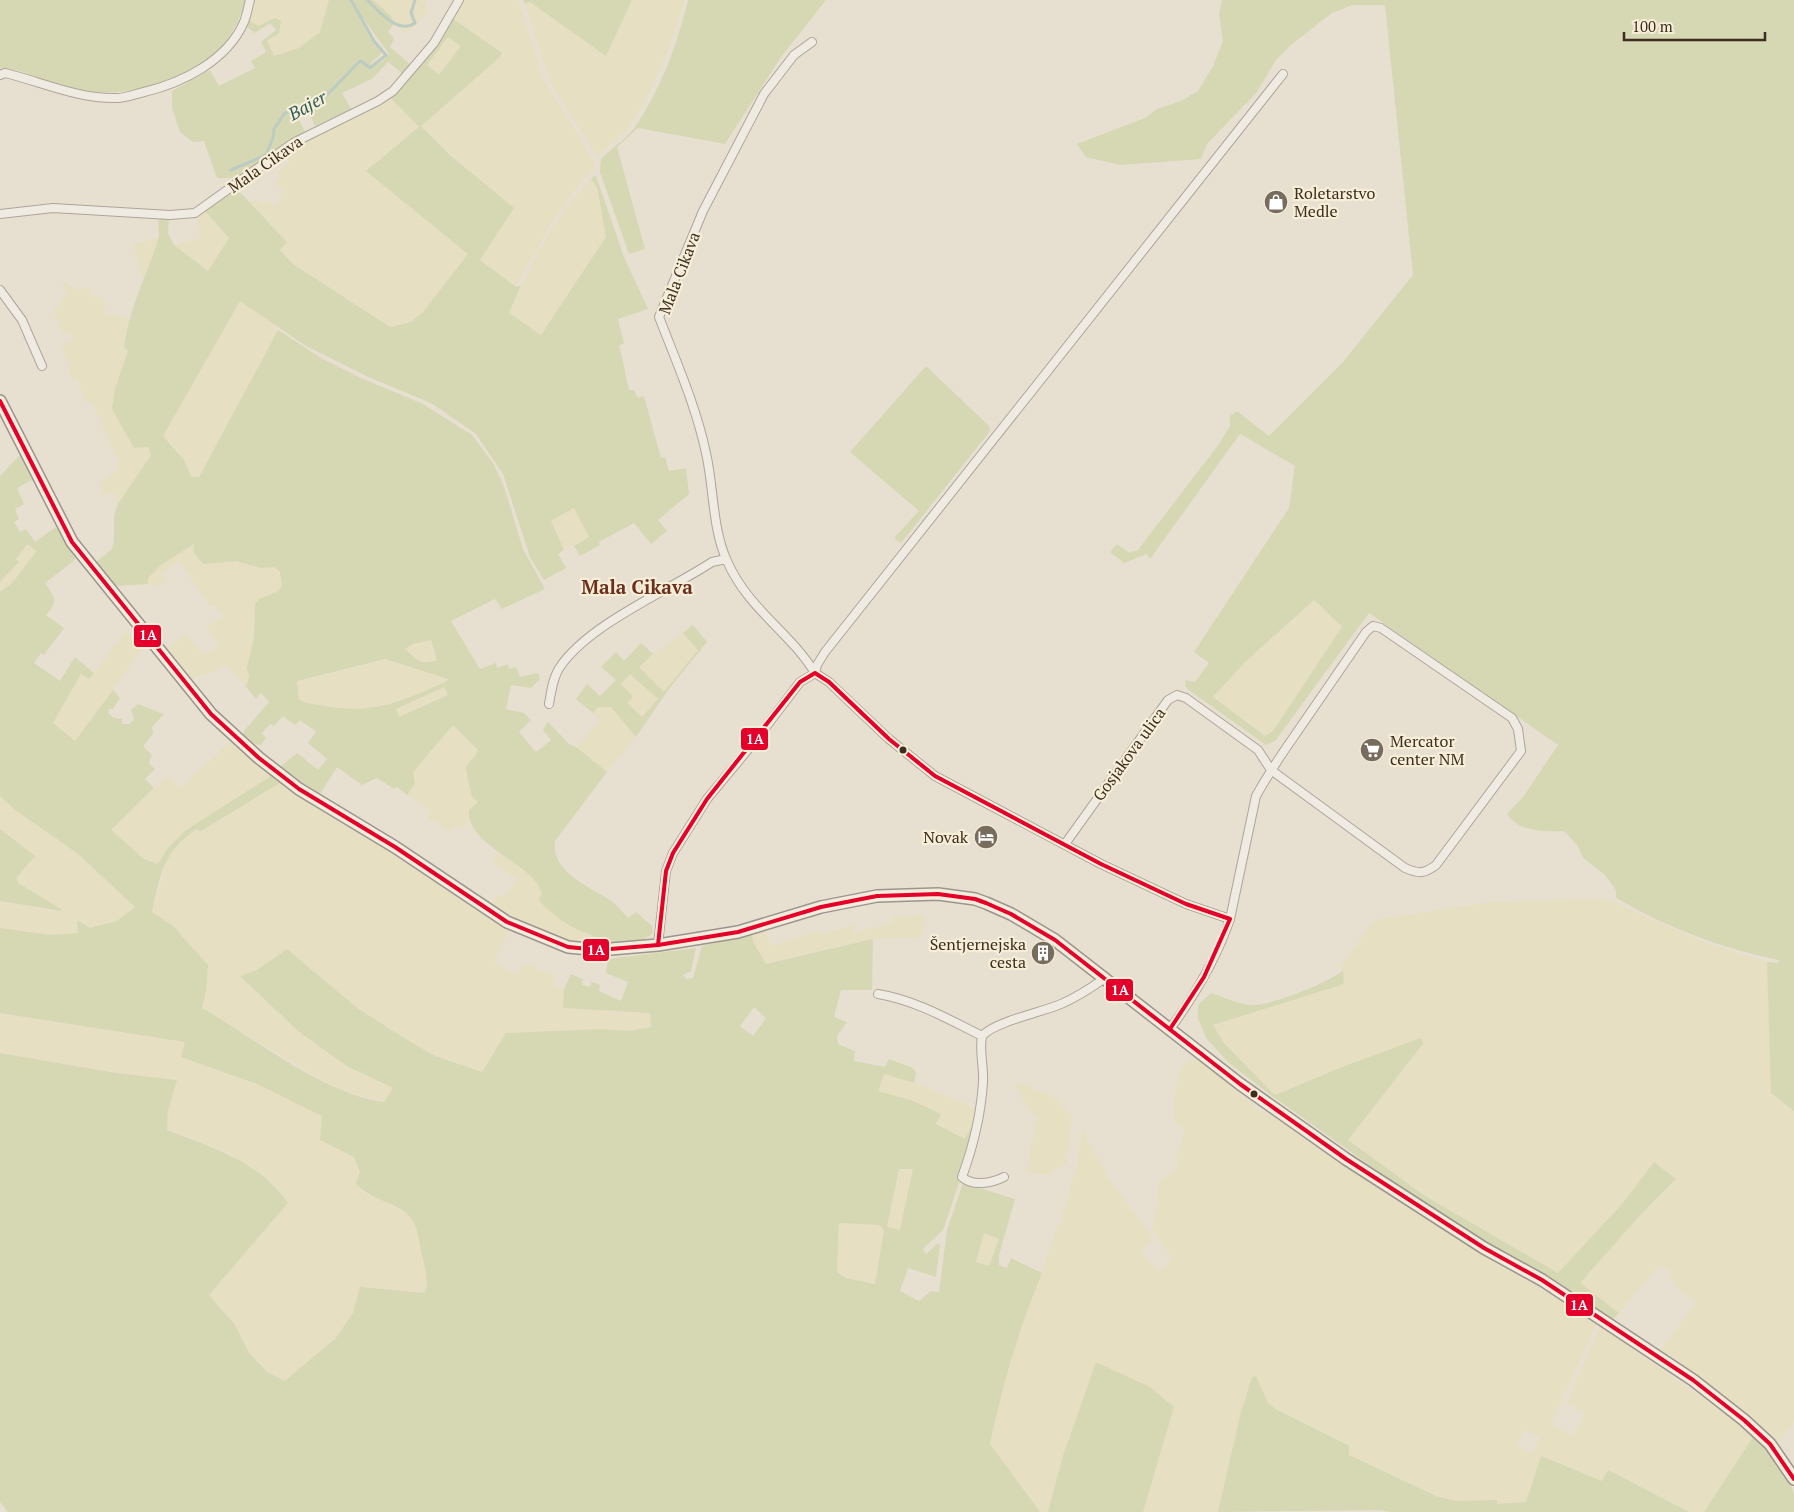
<svg xmlns="http://www.w3.org/2000/svg" width="1794" height="1512" font-family="'PT Serif',serif">
<rect width="100%" height="100%" fill="#e7e0d1"/>
<g fill="#e6dfc2" fill-rule="evenodd">
<path d="M255,0H329L320,32L299,48L274,56L267,41L279,33L275,18L258,26L249,20Z"/>
<path d="M373,0H427L424,6L430,10L407,34L394,24L391,16Z"/>
<path d="M463,0H518L544,80L595,163V169L579,184L551,224L516,287L479,260L477,178L420,126L499,58L502,53L452,18Z"/>
<path d="M632,0H685L667,53L648,95L628,129L597,156L550,82L525,4L530,2L606,56Z"/>
<path d="M448,37L462,45L439,75L427,65Z"/>
<path d="M390,97L419,127L366,171L468,254L423,312L411,322L389,327L293,264L279,250L287,242L251,203L257,198L263,204L268,200L274,206L281,200L279,196L283,192L275,182L280,177L277,172L290,162L285,154L297,144Z"/>
<path d="M591,179L597,187L606,237L542,335L508,313L547,236L569,204Z"/>
<path d="M205,211L229,238L208,271L174,245L201,238L197,216Z"/>
<path d="M160,237L142,279L133,244Z"/>
<path d="M65,282L74,289L91,288L93,298L102,296L106,314L128,318L124,347L128,351L115,389L112,409L134,448L148,447L151,455L118,504L113,493L103,496L98,483L118,471L116,466L120,464L91,401L85,403L77,378L72,380L62,345L73,341L70,333L63,335L53,310L61,304L60,300L67,295L62,283Z"/>
<path d="M240,300L276,326L275,328L278,330L199,477L191,478L184,460L173,445L163,436Z"/>
<path d="M575,508L589,537L564,550L551,521Z"/>
<path d="M27,544L38,550L12,583L0,592V582L18,561L16,559Z"/>
<path d="M194,544L203,563L236,561L260,568L274,567L282,578V586L277,592L267,596L255,604L254,637L246,687L225,664L214,672L189,678L166,650L186,634L204,655L219,644L206,627L223,617L215,605L210,607L179,561L162,574L167,581L157,586L148,584L147,578L161,565Z"/>
<path d="M1314,600L1342,627L1273,731L1266,736L1213,697L1245,662Z"/>
<path d="M126,631L143,648L75,742L53,723L81,674L89,679Z"/>
<path d="M683,633L698,650L664,692L639,667L653,654Z"/>
<path d="M432,640L431,647L437,660L430,662L414,659L405,649L413,644Z"/>
<path d="M384,659L448,679V681L410,698L368,710L341,709L304,703L299,699L297,681Z"/>
<path d="M630,673L658,699L642,718L627,703L621,684Z"/>
<path d="M444,687L448,695L400,717L396,709Z"/>
<path d="M598,707H611L636,737L607,772L576,747L600,721L593,713Z"/>
<path d="M453,725L478,750L475,756L466,766V774L472,787L471,793L478,802L469,813L470,819L462,829L455,825L450,833L434,821L427,819L429,810L407,795L415,784L412,772Z"/>
<path d="M230,742L271,776L186,830L168,848L158,864L144,859L110,830L168,776L180,788Z"/>
<path d="M280,783L394,853L485,916L510,929L494,962L517,975L523,963L556,976L554,986L564,989L565,1001L613,1012L650,1013L651,1027L630,1031L602,1029L506,1033L483,1072L435,1056L401,1036L357,1008L287,949L257,970L240,976L299,1032L347,1066L393,1088L385,1102L343,1091L318,1078L202,1008L206,991L208,965L173,926L152,912L168,856L180,841L196,829L201,831Z"/>
<path d="M0,796L15,810L77,853L136,907L117,921L90,928L77,920L78,933L51,935L0,928V901L52,911L61,910L18,883L16,878L35,856L0,829Z"/>
<path d="M498,853L518,864L540,886L557,915L578,930L588,932L594,937L591,944L554,937L491,905L497,895L504,897L517,879L491,862Z"/>
<path d="M1594,899L1611,901L1704,942L1767,962L1771,1093L1794,1111V1422L1779,1442L1749,1415L1661,1353V1350L1697,1301L1676,1288L1675,1283L1667,1277L1670,1272L1660,1265L1619,1313L1580,1283L1644,1211L1676,1179L1654,1162L1623,1203L1558,1273L1425,1196L1348,1140L1423,1045L1342,1067L1275,1095L1224,1042L1213,1025L1344,984L1343,970L1340,968L1374,920L1490,902Z"/>
<path d="M926,915L922,937L873,939L766,964L753,942L752,934L764,929L771,946L819,930L820,934L853,925L854,932L894,923L892,917Z"/>
<path d="M0,1013L185,1042L182,1057L257,1084L323,1116L320,1140L354,1157L360,1172L357,1177L362,1192L387,1202L412,1218L418,1230L427,1270L425,1293L361,1287L353,1313L336,1338L285,1382L267,1372L249,1353L235,1325L209,1295L288,1203L280,1191L227,1152L167,1129L168,1111L177,1080L116,1073L0,1053Z"/>
<path d="M1190,1058L1209,1067L1256,1108L1281,1120L1391,1197L1595,1322L1596,1325L1551,1424L1573,1436L1585,1412L1567,1402L1600,1326L1737,1422L1753,1437L1704,1512H1689L1608,1470L1602,1481L1541,1456L1526,1503L1496,1504L1497,1500L1456,1501L1438,1497L1349,1455L1348,1446L1277,1410L1268,1403L1256,1376L1252,1377L1241,1412L1218,1512H1143L1174,1407L1062,1459L1048,1512H1040L990,1444L1002,1386L1015,1345L1067,1201L1078,1161L1082,1129L1108,1177L1153,1238L1141,1253L1159,1271L1172,1258L1152,1230L1160,1180L1177,1170L1178,1165L1175,1159L1185,1132L1174,1120L1176,1111L1173,1110L1178,1074ZM1524,1430L1540,1438L1532,1453L1517,1445Z"/>
<path d="M884,1074L929,1088L973,1107L976,1112V1118L965,1139L936,1124L941,1114L878,1091Z"/>
<path d="M1015,1082L1051,1095L1072,1115L1067,1163L1047,1175L1026,1172L1037,1117L1029,1109L1015,1086Z"/>
<path d="M899,1169H914L900,1230L887,1227Z"/>
<path d="M839,1223L879,1225L884,1229L875,1284L846,1278L837,1272Z"/>
<path d="M984,1233L999,1239L989,1266L976,1262Z"/>
</g>
<g fill="#d6d7b3" fill-rule="evenodd">
<path d="M0,0H247C241,14 235,29 226,41C191,86 126,99 73,89C48,84 26,69 0,68Z"/>
<path d="M329,0H373L391,16L394,24L388,32L394,38L390,47L411,65L404,75L388,62L372,79L342,93L351,109L315,126L309,113L298,117L305,132L238,178H217L204,141L193,142L180,132L172,107V91L210,70L219,86L255,68L251,61L266,52L261,42L276,30L270,23L255,33L247,27L249,20L258,26L275,18L281,21L279,33L267,41L274,56L299,48L320,32ZM363,18L389,54L381,62L372,66L371,63L383,52L361,22L360,19Z"/>
<path d="M523,0H632L606,56L530,2L525,4Z"/>
<path d="M688,0H826L781,57L725,144L638,128L617,147L645,249L629,254L600,172L601,159C611,148 626,140 635,127C661,89 677,45 688,0Z"/>
<path d="M1222,0H1794V1111L1771,1093L1767,962L1778,963L1779,960C1723,949 1666,927 1616,898V890L1605,875L1583,858L1578,846L1564,831C1545,832 1519,832 1507,814L1523,797L1558,745L1369,613L1275,741L1266,745L1186,688L1185,680L1195,682L1209,663L1194,652L1289,508C1292,493 1292,480 1295,466L1240,434L1150,559L1147,554L1124,563L1110,552L1117,544L1128,552L1137,551L1219,444L1230,426V416L1237,411L1269,436L1342,363L1413,275L1385,5H1352L1332,13L1291,45L1276,60L1257,92L1207,144L1201,159L1120,165L1086,157L1077,144L1145,118L1157,109L1181,101L1198,91L1213,66L1223,41L1219,14ZM1314,600L1342,627L1273,731L1265,736L1213,697L1245,662Z"/>
<path d="M452,18L502,53L499,58L421,126L451,156L514,208L480,260L516,287L521,285L509,313L541,335L606,237L597,187L591,179L594,176H596L624,257L648,309L618,319L624,343L619,346C624,361 625,375 629,390H634L638,398L644,396L661,458L665,457L669,471L686,468L689,494L658,520L667,531L651,544L634,523L599,542L600,545L580,556L574,546L589,537L574,508L551,521L564,550L558,554L566,568L544,580L530,557L503,474L476,434L431,403L366,376L306,346L240,301L163,436L184,460L191,477H199L278,330L321,358L361,378L423,404L472,435L493,463L504,486L523,549L545,589L502,609L495,599L451,621L480,669L496,663L497,668L508,664L509,669L516,667L520,677L538,673L540,679L531,688L511,685L506,709L524,713L531,720L519,732L536,752L551,740L543,730L548,722L569,744L576,747L607,772L555,841C550,873 593,888 614,903C619,907 623,913 628,918L636,912L652,926L653,933C637,947 611,944 591,944L594,937C588,932 585,933 579,930C569,927 545,909 539,900L542,893C531,861 467,847 469,810L478,802L472,796C470,787 466,776 466,766L475,756L478,750L453,725L413,772L415,784L407,795L397,787L394,789L377,778L362,785L337,767L320,794L280,767L297,753L318,770L327,759L308,743L316,732L300,720L295,725L283,716L274,726L270,724L262,733L266,738L261,745C252,744 246,741 243,732L269,702L261,693L256,699L246,687L249,677L247,668L254,637L255,604L259,599L277,592L282,586L280,572L274,567L260,568L236,561L203,564L193,551L194,544L161,565L148,578V584L113,586L95,563L112,549L114,542V515L118,504L151,455L148,447L134,448L112,409L115,389L128,351L124,347C130,306 145,279 158,240C161,232 156,225 160,218L169,217L168,233L174,245L208,271L229,238L205,211L232,191H239L287,242L280,250L293,264L390,327L411,322L423,312L468,254L366,171L419,127L390,97L424,61ZM448,37L461,46L439,75L427,65ZM431,640L437,660C421,666 416,659 405,649L413,644ZM385,659L448,679L447,681C403,701 374,715 324,706C315,704 306,704 299,699L297,681ZM444,687L448,695L399,717L396,709Z"/>
<path d="M926,366L989,426L990,431L901,543L894,538L919,511L850,452Z"/>
<path d="M20,455L32,480L17,488L24,504L15,509L19,519L14,522L20,532L26,529L35,542L56,527L76,559L45,583C55,598 59,601 46,615L64,628L44,655L41,653L34,663L60,681L75,657L94,673L89,679L81,674L53,723L75,741L113,690L120,698L113,709H109L108,713L114,718L122,719V724H130L134,719L131,710L138,704L164,714L152,727L153,734L143,746L152,755L149,763L155,769L145,779L154,788L111,830L144,859L158,864L168,848L186,830L271,776L280,783L201,831L196,829C162,853 161,874 152,912L173,926L208,965L206,991L202,1008C256,1039 323,1094 384,1102L393,1088L347,1066L299,1032L240,976L257,970L287,949L357,1008L401,1036L435,1056L482,1072L506,1033L602,1029L630,1031L651,1027L650,1013L563,1008L564,989L571,974L583,979L582,985L589,987L592,982L600,985L599,991L621,1001L628,982L606,973L608,959L696,948L691,971L683,975L686,979L693,978L702,946L752,934L753,942L766,964L873,939L872,990H841L834,1017L847,1022L837,1036L838,1044L855,1051L854,1061L885,1067L889,1059L913,1068L916,1073L914,1083L884,1074L878,1091L913,1101L941,1114L936,1124L965,1139L976,1118L971,1148L943,1230L923,1249L926,1254L937,1244H940L936,1277L908,1268L900,1291L919,1301L931,1291L939,1292L947,1230L963,1183L1015,1199L999,1255V1265L1007,1268L1011,1258L1042,1273C1019,1329 1002,1385 990,1444L1040,1512H8L0,1502V1053L116,1073L177,1080L168,1111L167,1130C211,1147 259,1161 288,1203L209,1295L235,1325L249,1353L267,1372L285,1381L336,1338L353,1313L360,1287L425,1293C429,1279 425,1268 422,1255C419,1243 419,1232 413,1221C402,1202 369,1201 356,1183L360,1172L354,1157L320,1140L322,1116L257,1084L181,1057L185,1042L0,1013V928L51,935L78,933L77,920L90,928L117,921L135,907L77,853L15,810L0,796V592L12,583L37,551L27,544L16,559L19,562L0,582V476ZM754,1007L766,1018L753,1036L740,1026ZM899,1169H913L900,1230L887,1227ZM839,1223L879,1225L884,1230L875,1284L846,1278L837,1272ZM984,1233L999,1239L989,1266L976,1262Z"/>
<path d="M693,625L707,642L668,690L636,737L611,707H598L593,713L576,699L587,684L600,696L616,680L601,667L616,652L624,661L641,643L653,654L639,667L664,692L698,650L683,633ZM630,674L658,699L642,717L627,703L633,697L621,684Z"/>
<path d="M0,829L35,856L16,878L18,883L61,909V911L0,901Z"/>
<path d="M1343,970L1344,984L1213,1025L1224,1043L1275,1095L1342,1067L1421,1038L1423,1044L1348,1140L1425,1196L1558,1273L1623,1203L1654,1162L1676,1179L1644,1211L1580,1283L1619,1313L1613,1319L1547,1276L1437,1213L1268,1093L1228,1062L1207,1039L1198,1019V1005L1211,993C1223,997 1236,1003 1249,1005C1265,1008 1332,982 1343,970Z"/>
<path d="M1096,1362L1150,1387L1174,1407L1143,1512H1048L1062,1459Z"/>
<path d="M1256,1376L1268,1403L1277,1410L1349,1446V1455L1438,1497L1456,1501L1497,1500V1504L1526,1502L1541,1456L1602,1481L1608,1470L1689,1512H1390L1381,1510L1218,1512L1241,1412L1252,1377Z"/>
<path d="M1753,1437C1768,1450 1791,1475 1794,1496C1794,1501 1794,1507 1794,1512H1704Z"/>
</g>
<g fill="none" stroke-linecap="round" stroke-linejoin="round">
<g stroke="#bcccc2" stroke-width="3">
<path d="M367,0C379,11 398,35 415,23L411,13L415,0"/>
<path d="M231,170L266,155L273,138L274,129L285,113L297,110L315,99L325,97L359,62L361,61L370,68L386,55L374,41L351,0"/>
</g>
<g stroke="#ada599" stroke-width="10">
<g id="street">
<path d="M812,42L794,55L764,94L703,211L659,317C676,361 696,406 706,453C714,488 712,528 727,561C748,609 790,632 815,673"/>
<path d="M0,75L5,73C42,82 78,99 117,98C126,98 135,94 144,92C182,83 227,61 244,22C247,15 248,7 250,0"/>
<path d="M0,214L53,208L170,215L195,213L293,143L378,101L393,91L434,43L459,0"/>
<path d="M0,290L22,320L42,366"/>
<path d="M815,673L817,665L825,652L1283,74"/>
<path d="M549,704C551,692 553,677 560,667C589,624 668,591 712,562L726,559"/>
<path d="M1065,844L1168,700L1177,695L1186,698L1258,750L1271,770L1405,868C1419,874 1424,874 1436,865L1521,751L1518,729L1512,718L1381,628L1373,626L1366,632L1284,751C1274,766 1265,780 1256,796L1230,919"/>
<path d="M658,945L666,871L673,853L707,799L756,740L800,682L815,673L829,682L889,739L935,776L1101,864L1186,904L1230,919C1216,960 1195,995 1170,1029"/>
<path d="M878,994C915,1000 948,1019 982,1036"/>
<path d="M1004,1177C992,1183 973,1187 962,1177C973,1147 981,1114 983,1082C984,1066 979,1052 982,1036C994,1022 1042,1012 1061,1004C1077,997 1091,988 1105,978"/>
</g>
</g>
<g stroke="#9c958a" stroke-width="14">
<path id="secondary" d="M0,401L72,542L211,714L259,758L299,789L395,847L507,922L568,947L599,950L658,945L738,932L821,907L877,896L938,894L975,899L986,903L1011,914L1055,940L1240,1084L1346,1159L1484,1248L1542,1280L1693,1380L1744,1420L1770,1444L1794,1479"/>
</g>
<use href="#street" stroke="#efebe3" stroke-width="8"/>
<use href="#secondary" stroke="#efebe3" stroke-width="11"/>
<g stroke="#f7eed8" stroke-width="8">
<g id="bus-1">
<path d="M0,401L72,542L211,714L259,758L299,789L395,847L507,922L568,947L599,950L658,945L738,932L821,907L877,896L938,894L975,899L986,903L1011,914L1055,940L1240,1084L1346,1159L1484,1248L1542,1280L1693,1380L1744,1420L1770,1444L1794,1479"/>
<path d="M658,945L666,871L673,853L707,799L800,682L815,673L829,682L889,739L935,776L1101,864L1186,904L1230,919L1204,977L1170,1029"/>
</g>
</g>
<use href="#bus-1" stroke="#e4002b" stroke-width="4"/>
</g>
<defs>
<g id="shop-disc" transform="scale(1.25)"><circle r="9.5" fill="#786c5e" stroke="#f7eed8"/><path d="M-5-2.5h2.3a2.7 3.5 0 0 1 5.4 0H5L5.5 6h-11ZM-1.5-2.5h3a1.5 2.3 0 0 0-3 0Z" fill="#fff"/></g>
<g id="supermarket-disc" transform="scale(1.25)"><circle r="9.5" fill="#786c5e" stroke="#f7eed8"/><path d="M-6-5.5h2.5l.6 2H6L4.5 2H-2.5L-4.4-4H-6ZM-1.5 3.2a1.3 1.3 0 1 0 .1 0ZM3 3.2a1.3 1.3 0 1 0 .1 0Z" fill="#fff"/></g>
<g id="hotel-disc" transform="scale(1.25)"><circle r="9.5" fill="#786c5e" stroke="#f7eed8"/><path d="M-6-4.5h1.5V1H6V5H4.5V3h-9V5H-6ZM-4 0a1.8 1.8 0 1 1 3.6 0ZM.5 0V-2.5h3Q6-2.5 6 0Z" fill="#fff"/></g>
<g id="building-disc" transform="scale(1.25)"><circle r="9.5" fill="#786c5e" stroke="#f7eed8"/><path d="M-4-6H4V6H1V3H-1V6H-4ZM-2.5-4.3h1.7v1.8h-1.7ZM.8-4.3h1.7v1.8H.8ZM-2.5-1h1.7V.8h-1.7ZM.8-1h1.7V.8H.8Z" fill="#fff"/></g>
</defs>
<g fill-rule="evenodd">
<use href="#shop-disc" x="1276" y="202"/>
<use href="#supermarket-disc" x="1372" y="750"/>
<use href="#hotel-disc" x="986" y="837"/>
<use href="#building-disc" x="1043" y="953"/>
</g>
<g fill="#3d2e20" stroke="#f7eed8" stroke-width="2">
<circle cx="903" cy="750" r="4.5"/>
<circle cx="1254" cy="1094" r="4.5"/>
</g>
<g text-anchor="middle" dominant-baseline="central" stroke-width="4.5" stroke-linejoin="round" paint-order="stroke">
<g font-size="16" fill="#3d2e20" stroke="#f7eed8">
<text transform="translate(265 164) rotate(-35)">Mala Cikava</text>
<text transform="translate(679 273) rotate(-69)">Mala Cikava</text>
<text transform="translate(1129 754) rotate(-54)">Gosjakova ulica</text>
</g>
<g font-size="16" fill="#3d2e20" stroke="#f7eed8" text-anchor="start">
<text x="1294" y="193">Roletarstvo<tspan x="1294" dy="18">Medle</tspan></text>
<text x="1390" y="741">Mercator<tspan x="1390" dy="18">center NM</tspan></text>
<text x="968" y="837" text-anchor="end">Novak</text>
<text x="1026" y="944" text-anchor="end">Šentjernejska<tspan x="1026" dy="18">cesta</tspan></text>
</g>
<g font-size="18" font-style="italic" fill="#2f5d5a" stroke="#f7eed8">
<text transform="translate(307 105) rotate(-29)">Bajer</text>
</g>
<g font-size="19" font-weight="bold" fill="#6b2e1e" stroke="#f7eed8">
<text x="637" y="586">Mala Cikava</text>
</g>
</g>
<g stroke="#f7eed8" stroke-width="2">
<rect x="133" y="624" width="29" height="24" rx="5" fill="#e4002b"/>
<rect x="740" y="727" width="29" height="24" rx="5" fill="#e4002b"/>
<rect x="582" y="938" width="28" height="24" rx="5" fill="#e4002b"/>
<rect x="1105" y="978" width="29" height="24" rx="5" fill="#e4002b"/>
<rect x="1565" y="1293" width="29" height="24" rx="5" fill="#e4002b"/>
</g>
<g font-size="14" text-anchor="middle" font-weight="bold" fill="#fff">
<text x="148" y="640">1A</text>
<text x="755" y="744">1A</text>
<text x="596" y="955">1A</text>
<text x="1120" y="995">1A</text>
<text x="1579" y="1310">1A</text>
</g>
<path d="M1624 32v8h141v-8" fill="none" stroke="#3d2e20" stroke-width="2.5"/>
<text x="1632" y="32" font-size="15" fill="#3d2e20" stroke="#f7eed8" stroke-width="4" paint-order="stroke">100 m</text>
</svg>
